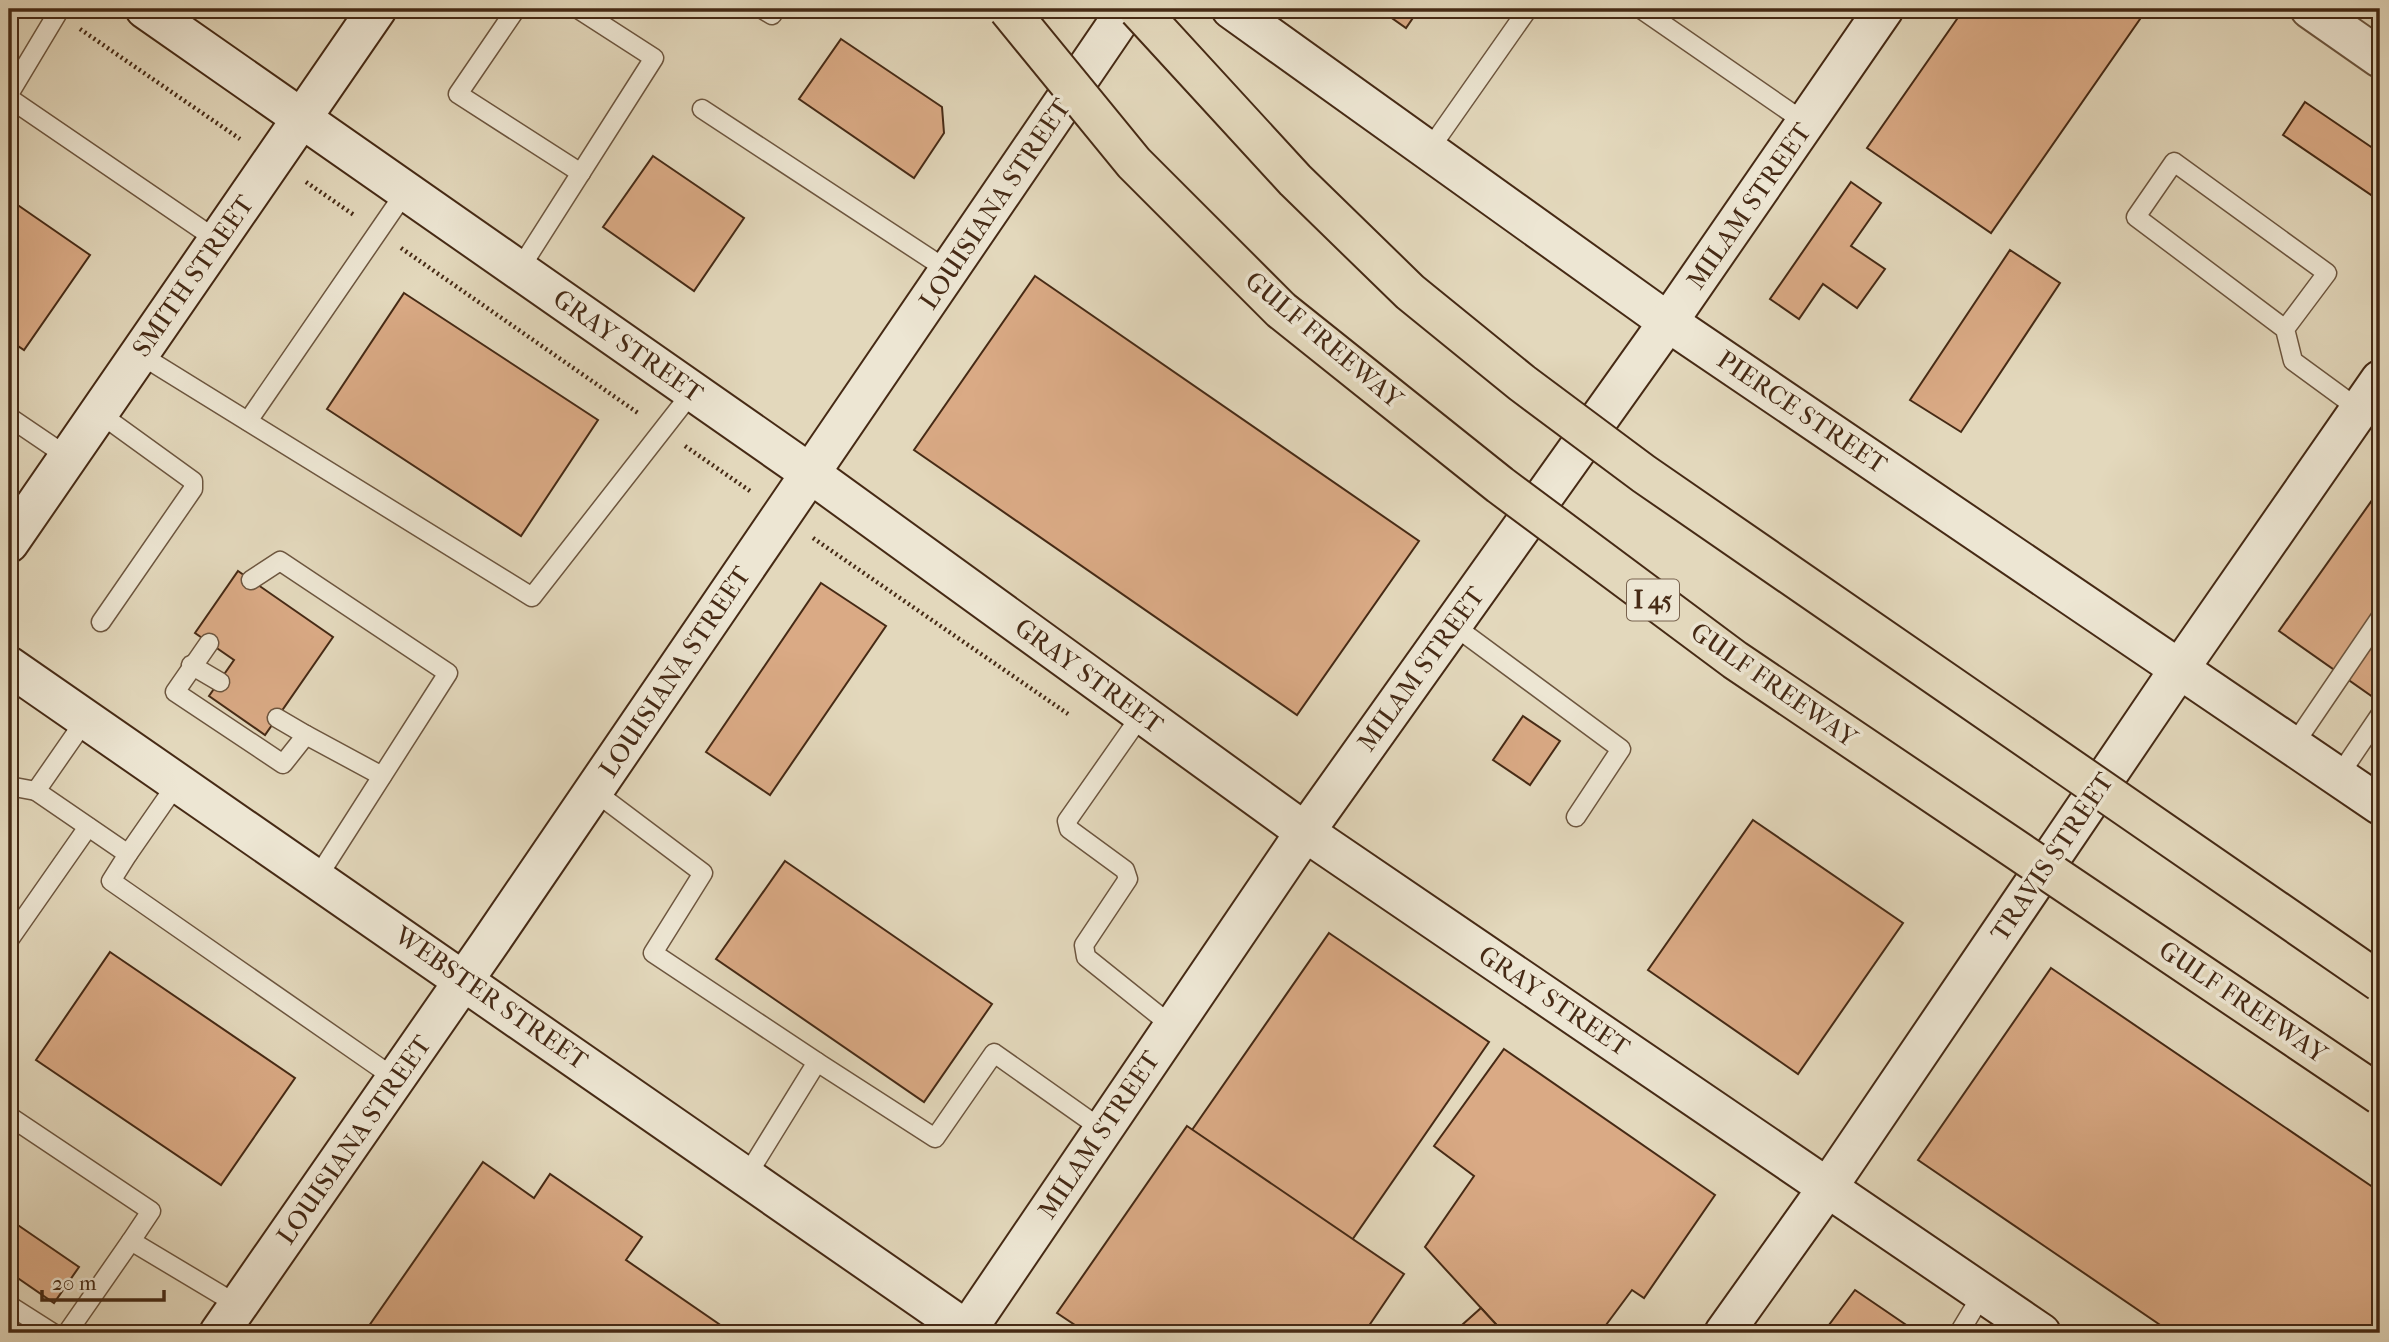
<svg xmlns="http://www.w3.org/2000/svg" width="2389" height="1342" font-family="'IM FELL French Canon',serif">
<rect width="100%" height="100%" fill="#e3d8bc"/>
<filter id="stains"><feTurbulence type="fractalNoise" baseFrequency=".00286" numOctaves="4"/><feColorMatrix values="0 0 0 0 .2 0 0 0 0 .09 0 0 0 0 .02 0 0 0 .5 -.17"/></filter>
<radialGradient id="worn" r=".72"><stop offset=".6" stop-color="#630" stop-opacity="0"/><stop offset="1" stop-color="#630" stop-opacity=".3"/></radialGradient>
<g fill="#daaa85" stroke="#462a15" stroke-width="2">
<path d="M1379,9H1419L1406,28Z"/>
<path d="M1964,9H2147L1991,233L1867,148Z"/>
<path d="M841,39L942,107L944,133L914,178L799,99Z"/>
<path d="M2305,102L2380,153V201L2283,135Z"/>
<path d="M653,156L744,218L694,291L603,227Z"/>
<path d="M1851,182L1881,203L1851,246L1885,269L1857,308L1823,284L1799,319L1770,299Z"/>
<path d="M9,199L90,255L24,350L9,340Z"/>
<path d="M2010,250L2060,283L1961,432L1910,400Z"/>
<path d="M1035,276L1419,541L1297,715L914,450Z"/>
<path d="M404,293L598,420L521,536L327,409Z"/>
<path d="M2380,489V702L2279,631Z"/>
<path d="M238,571L333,637L265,735L209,696L234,660L195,633Z"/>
<path d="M821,583L886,626L770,795L706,752Z"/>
<path d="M1523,716L1560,741L1530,785L1493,760Z"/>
<path d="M1753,820L1903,923L1798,1074L1648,970Z"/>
<path d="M785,861L992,1004L924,1102L716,959Z"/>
<path d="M1329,933L1489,1042L1352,1240L1192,1130Z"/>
<path d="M110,952L295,1078L221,1185L36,1060Z"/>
<path d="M2051,968L2380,1192V1333H2172L1918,1160Z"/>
<path d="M1504,1049L1715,1195L1644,1298L1632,1290L1600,1333H1504L1425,1247L1474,1176L1434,1146Z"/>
<path d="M1187,1126L1404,1274L1364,1333H1087L1057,1313Z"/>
<path d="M483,1162L534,1198L550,1174L642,1237L626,1260L732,1333H364Z"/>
<path d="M9,1219L79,1267L54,1303L9,1272Z"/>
<path d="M1855,1290L1918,1333H1823Z"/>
<path d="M1481,1308L1504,1333H1453Z"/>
</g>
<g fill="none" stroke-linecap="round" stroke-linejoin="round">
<g stroke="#6d563f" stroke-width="21">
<g id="service">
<path d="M516,9L458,94L581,173"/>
<path d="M762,9L772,15L776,9"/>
<path d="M1641,9L1806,123"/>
<path d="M9,94L60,9"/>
<path d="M9,98L217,240"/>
<path d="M702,109L949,271"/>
<path d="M1429,150L1528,9"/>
<path d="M519,270L654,58L578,9"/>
<path d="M2285,329L2136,217L2174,162L2327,273L2285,329L2293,361L2360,410"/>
<path d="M139,354L532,597L693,391"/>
<path d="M99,413L193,481V489L101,622"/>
<path d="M9,417L68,457"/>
<path d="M248,421L406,191"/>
<path d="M251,580L280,561L448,673L317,878"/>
<path d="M1453,625L1621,749L1576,817"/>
<path d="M209,643L175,692L283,764L306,735L382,776"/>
<path d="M191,665L220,682"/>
<path d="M1142,714L1067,821L1069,829L1125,870L1128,879L1084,945L1086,957L1172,1026"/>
<path d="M277,718L306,735"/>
<path d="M86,719L36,791L128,854L111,881L396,1079"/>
<path d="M2293,746L2380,618"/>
<path d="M2338,777L2380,715"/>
<path d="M9,786L36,791"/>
<path d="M594,791L703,873L653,953L817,1062L746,1177"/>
<path d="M128,854L178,782"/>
<path d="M9,940L88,827"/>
<path d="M817,1062L935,1138L994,1053L1103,1130"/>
<path d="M9,1116L151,1211L131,1241L238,1305"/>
<path d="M9,1305L53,1333"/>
<path d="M67,1333L131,1241"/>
<path d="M1959,1333L1983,1293"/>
</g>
</g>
<g stroke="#6d563f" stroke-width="42">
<path id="tertiary" d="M2310,9L2380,58"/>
</g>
<g stroke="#462a15" stroke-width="42">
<g id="secondary">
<path d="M145,9L811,474L1305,832L2041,1333"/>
<path d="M1231,9L1668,322L2380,805"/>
<path d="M9,543L377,9"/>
<path d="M9,666L971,1333"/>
<path d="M219,1333L489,944L1127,9"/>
<path d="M965,1333L1305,832L1668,322L1884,9"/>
<path d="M1724,1333L1828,1187L2180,668L2380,380"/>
</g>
</g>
<g stroke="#462a15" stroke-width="4.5" stroke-dasharray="2 3.5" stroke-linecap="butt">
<path d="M80,29L240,139"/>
<path d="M306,182L354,215"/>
<path d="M401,248L638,413"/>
<path d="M685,446L750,491"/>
<path d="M813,538L1068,714"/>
</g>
<use href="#service" stroke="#ede6d3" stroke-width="18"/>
<use href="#tertiary" stroke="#ede6d3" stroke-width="38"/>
<use href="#secondary" stroke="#ede6d3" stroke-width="38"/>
<g stroke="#462a15" stroke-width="42" stroke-linecap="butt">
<g id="motorway-bridge">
<path d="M1008,9L1134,163L1281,310L1500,485L1735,660L2380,1095"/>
<path d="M1138,9L1295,180L1410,292L1522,383L1644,474L2380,982"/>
</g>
</g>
<use href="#motorway-bridge" stroke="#e3d8bc" stroke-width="38"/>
</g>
<g text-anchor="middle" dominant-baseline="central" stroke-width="7" stroke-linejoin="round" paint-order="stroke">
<rect fill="#ede6d3" stroke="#78624e" stroke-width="2" x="1627" y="579.5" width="52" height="41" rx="5"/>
<g font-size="24" font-weight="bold" fill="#462a15">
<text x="1653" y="600">I 45</text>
</g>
<g font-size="26" fill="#462a15" stroke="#ede6d3">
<text transform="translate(995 204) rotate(-56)">LOUISIANA STREET</text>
<text transform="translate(1749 206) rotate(-55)">MILAM STREET</text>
<text transform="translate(193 276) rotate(-55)">SMITH STREET</text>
<text transform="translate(1324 340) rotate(40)">GULF FREEWAY</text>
<text transform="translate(628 346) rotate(35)">GRAY STREET</text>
<text transform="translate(1802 412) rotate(34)">PIERCE STREET</text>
<text transform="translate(1421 669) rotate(-54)">MILAM STREET</text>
<text transform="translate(675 672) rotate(-56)">LOUISIANA STREET</text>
<text transform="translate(1089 676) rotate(36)">GRAY STREET</text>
<text transform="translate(1774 685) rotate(35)">GULF FREEWAY</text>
<text transform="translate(2052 857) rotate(-56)">TRAVIS STREET</text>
<text transform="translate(491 998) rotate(35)">WEBSTER STREET</text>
<text transform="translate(1554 1001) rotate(34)">GRAY STREET</text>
<text transform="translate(2243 1002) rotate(34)">GULF FREEWAY</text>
<text transform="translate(1099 1135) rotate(-56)">MILAM STREET</text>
<text transform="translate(354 1140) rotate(-55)">LOUISIANA STREET</text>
</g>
</g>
<rect width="2389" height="1342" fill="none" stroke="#e3d8bc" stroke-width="35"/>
<rect x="10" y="10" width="2368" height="1321" fill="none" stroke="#462a15" stroke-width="3.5"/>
<rect x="18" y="18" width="2354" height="1307" fill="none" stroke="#462a15" stroke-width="2"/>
<path d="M42 1290v10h122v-10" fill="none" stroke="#462a15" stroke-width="3.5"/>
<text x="52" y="1290" font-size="21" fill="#462a15" stroke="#ede6d3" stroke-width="5" paint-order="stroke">20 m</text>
<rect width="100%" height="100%" filter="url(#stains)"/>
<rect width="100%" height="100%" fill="url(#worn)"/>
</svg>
